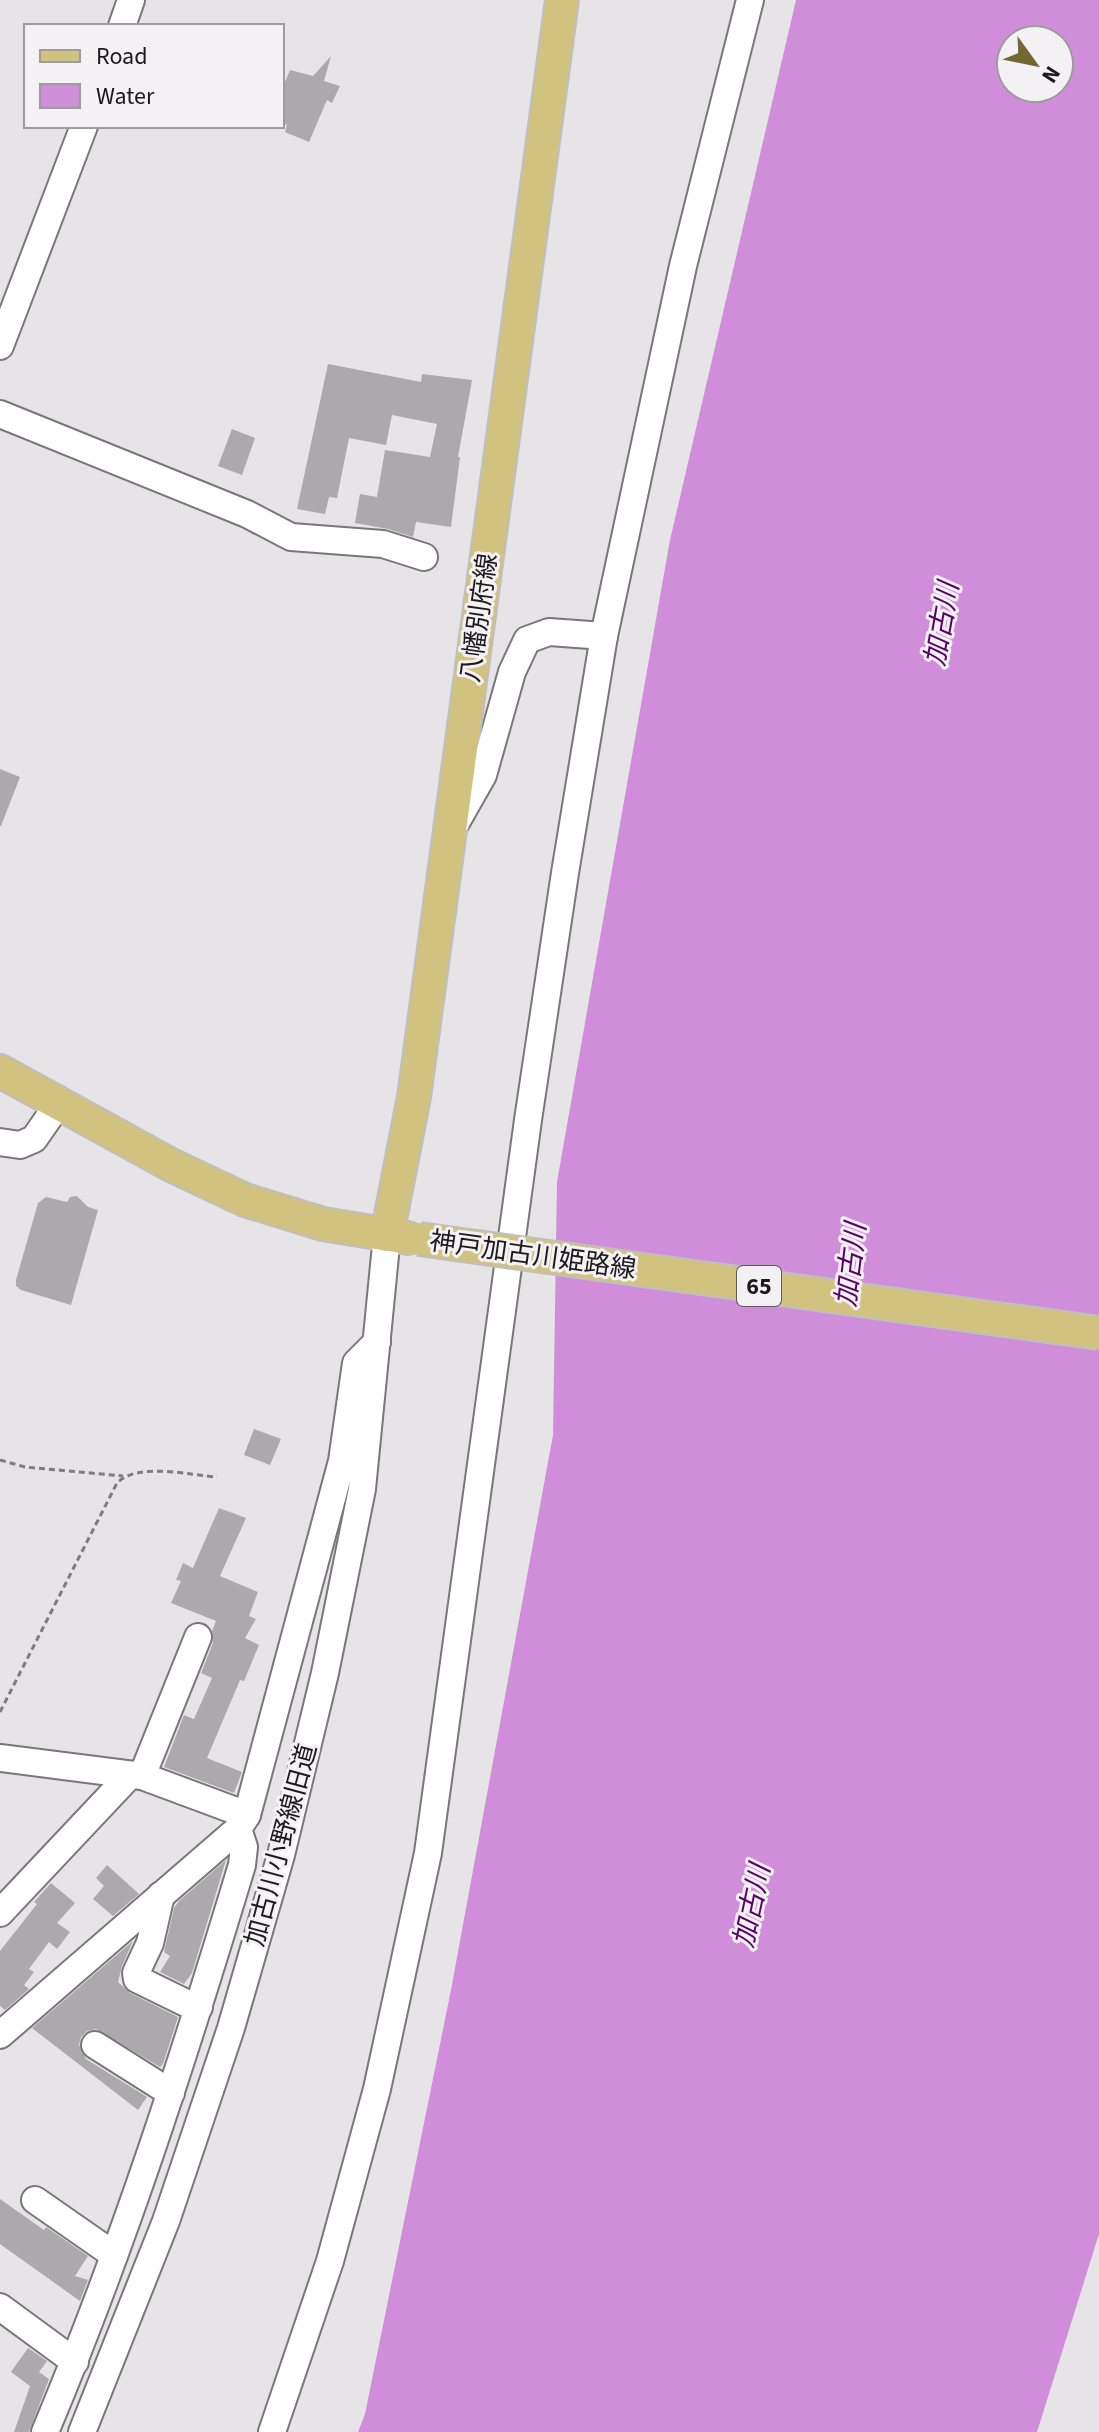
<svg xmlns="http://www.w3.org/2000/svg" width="1099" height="2432" font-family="'Source Sans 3','Noto Sans JP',sans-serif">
<rect width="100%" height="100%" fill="#e6e4e6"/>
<path fill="#d08eda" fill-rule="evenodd" d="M796,0H1099V2234L1037,2432H358L365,2414L451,1990L553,1435L557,1182L670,540ZM1011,40H1059V88H1011Z"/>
<g fill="#aca9ac">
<path d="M331,56L324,81L340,86L332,103L327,100L309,142L285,132L287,125L282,123V89L290,70L313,76Z"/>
<path d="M328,364L421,382L422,374L472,380L458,457H460L451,527L416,522L413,537L388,529L355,523L360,494L377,497L385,450L430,457L437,424L392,415L386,445L349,438L337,498L329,497L325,514L297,509Z"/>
<path d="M232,429L255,438L242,475L218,466Z"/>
<path d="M0,769L20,777L1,826H0Z"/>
<path d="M77,1196L88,1207L98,1210L71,1305L21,1290L16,1286V1280L38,1203L46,1197L67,1202L70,1197Z"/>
<path d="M254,1429L281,1439L270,1465L244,1455Z"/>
<path d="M219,1508L246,1518L220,1576L258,1592L249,1616L256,1619L245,1638L259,1645L244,1681L240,1680L207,1758L242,1772L234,1793L164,1767L184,1715L194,1719L212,1678L201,1673L213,1643L212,1631L216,1621L171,1603L181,1581L176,1580L183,1563L193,1568Z"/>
<path d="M226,1860L192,1973L184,1984L160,1972L170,1956L164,1952L174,1908L179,1901Z"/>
<path d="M107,1865L139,1894L113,1916L93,1899L104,1886L96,1878Z"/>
<path d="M51,1883L75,1903L57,1923L70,1932L57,1949L49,1942L29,1969L34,1972L24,1985L29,1989L5,2010L0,2006V1951L37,1904L34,1902Z"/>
<path d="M133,1941L122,1966L118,1982L130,1993L178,2017L163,2064L160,2067L96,2029L87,2031L81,2037L79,2045L86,2059L147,2097L138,2110L32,2028Z"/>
<path d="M0,2199L44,2230L46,2227L88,2256L75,2276L88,2280L80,2301L0,2244Z"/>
<path d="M28,2348L47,2361L39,2372L49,2379L29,2432H14L30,2386L11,2372Z"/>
</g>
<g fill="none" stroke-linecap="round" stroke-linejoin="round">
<g stroke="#797779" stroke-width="30">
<g id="minor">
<path d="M122,26L131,0"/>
<path d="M0,346L84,126"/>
<path d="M0,414L247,514L291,537L383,544L424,557"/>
<path d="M454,826L483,775L512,672L527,640L549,632L604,636"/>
<path d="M0,1142L20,1145L34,1139L59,1103"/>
<path d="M0,1758L142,1776L247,1815"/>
<path d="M142,1776L198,1637"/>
<path d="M161,1895L150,1943L136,1973L137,1979L188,2004L199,2007"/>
<path d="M0,1913L130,1775"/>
<path d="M0,2035L238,1829"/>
<path d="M95,2045L171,2093"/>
<path d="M35,2200L114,2255"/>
<path d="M0,2307L75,2362"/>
<path d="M45,2432C123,2247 184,2057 242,1865L244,1847L238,1829L247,1815L342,1461L356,1363L377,1342"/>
<path d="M82,2432L166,2221L231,2028L281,1855L325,1673L362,1489L387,1235"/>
<path d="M272,2432L330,2261L377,2089L428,1853L528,1120L565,873L604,636L683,266L750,0"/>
</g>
</g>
<g stroke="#bfbfbf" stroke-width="36">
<g id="major">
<path d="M0,1071L171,1165L245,1200L323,1224L408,1238"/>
<path d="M387,1235L414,1097L562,0"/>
</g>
</g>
<g stroke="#7e7c7e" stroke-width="3" stroke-dasharray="6 4" stroke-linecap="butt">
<path d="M0,1460L25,1467L123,1476"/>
<path d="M0,1712L117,1483C137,1462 190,1475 217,1477"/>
</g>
<use href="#minor" stroke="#fff" stroke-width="26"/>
<use href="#major" stroke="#d1c27f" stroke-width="32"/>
<g stroke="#bfbfbf" stroke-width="36" stroke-linecap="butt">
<path id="major-bridge" d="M419,1239L1099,1333"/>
</g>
<use href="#major-bridge" stroke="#d1c27f" stroke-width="32"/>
</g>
<g text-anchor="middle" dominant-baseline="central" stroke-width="6" stroke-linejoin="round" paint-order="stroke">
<rect fill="#f3f1f4" stroke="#5c5b5d" stroke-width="2" x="737" y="1266" width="44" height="40" rx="6"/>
<g font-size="24" font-weight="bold" fill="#1c1b1c">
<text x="759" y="1286">65</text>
</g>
<g font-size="26" fill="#1c1b1c" stroke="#f3f1f4">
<text transform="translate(479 618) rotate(-82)">八幡別府線</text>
<text transform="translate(533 1255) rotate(8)">神戸加古川姫路線</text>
<text transform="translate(281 1845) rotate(-75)">加古川小野線旧道</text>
</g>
<g font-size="28" font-style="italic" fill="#5a0267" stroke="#f3f1f4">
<text transform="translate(942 624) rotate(-80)">加古川</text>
<text transform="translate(851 1265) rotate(-83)">加古川</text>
<text transform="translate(752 1906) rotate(-78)">加古川</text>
</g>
</g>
<rect x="24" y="24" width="260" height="104" fill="#f3f1f4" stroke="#9d9b9e" stroke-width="2"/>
<rect x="40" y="50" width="40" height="12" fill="#d1c27f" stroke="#9d9b9e" stroke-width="2"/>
<text x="96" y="64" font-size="24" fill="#1c1b1c">Road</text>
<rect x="40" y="84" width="40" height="24" fill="#d08eda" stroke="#9d9b9e" stroke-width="2"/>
<text x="96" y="104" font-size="24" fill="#1c1b1c">Water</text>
<g transform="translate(1035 64) rotate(123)"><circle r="38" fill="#f3f1f4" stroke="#9d9b9e" stroke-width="2"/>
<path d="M0-6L14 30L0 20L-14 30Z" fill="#736734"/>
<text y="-12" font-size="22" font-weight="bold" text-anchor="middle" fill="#1c1b1c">N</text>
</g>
</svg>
